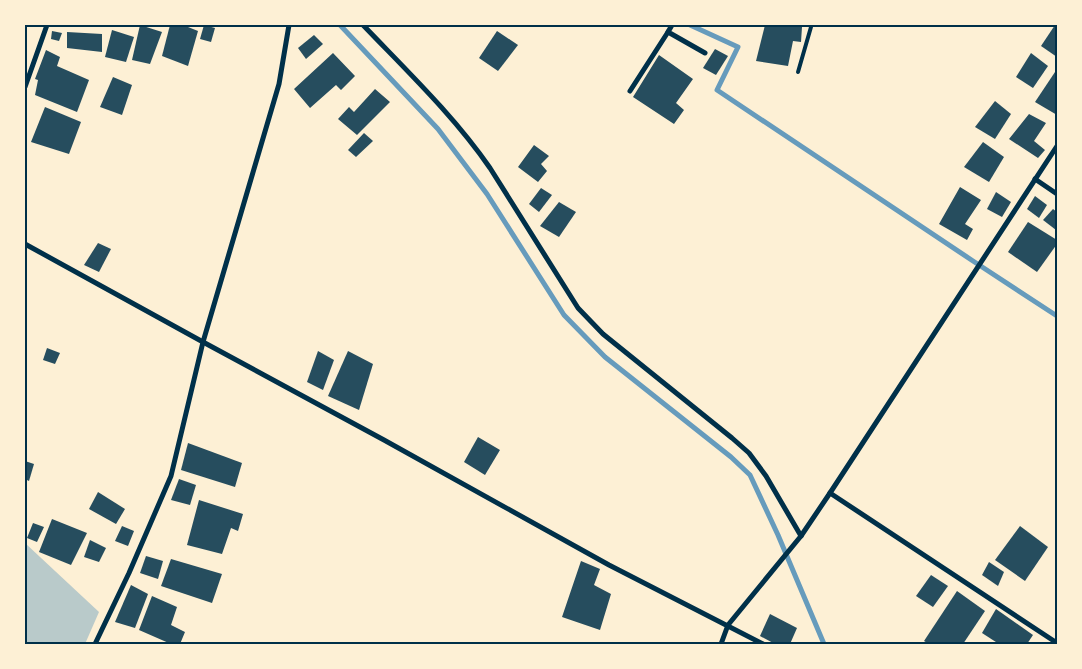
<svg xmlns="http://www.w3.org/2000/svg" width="1082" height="669" font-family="'Noto Sans',sans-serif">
<rect width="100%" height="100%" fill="#fdf0d5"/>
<path fill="#b9caca" d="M25,543L99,612L85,644H25Z"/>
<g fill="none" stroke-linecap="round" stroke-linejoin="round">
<g stroke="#669bbc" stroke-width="5">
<path d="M340,25L438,129L487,194L564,315L605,357L731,457L750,475L778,535L824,644"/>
<path d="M690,25L738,47L717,90L973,261L1057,316"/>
</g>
</g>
<g fill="#264d5e">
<path d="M140,25L162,32L150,64L132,60Z"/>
<path d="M170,25H183L198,31L188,66L162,56Z"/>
<path d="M204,25L215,28L211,42L200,39Z"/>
<path d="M765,25H794L802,27L801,42L793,41L788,66L756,61Z"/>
<path d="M1055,25H1057V57L1041,46Z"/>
<path d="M112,30L134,37L126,62L105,57Z"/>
<path d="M52,31L62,33L59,41L51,39Z"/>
<path d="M497,31L518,45L498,71L479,58Z"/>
<path d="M67,32L102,34V52L67,48Z"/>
<path d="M314,35L323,44L306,59L298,48Z"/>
<path d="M715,49L728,56L716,75L703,68Z"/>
<path d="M46,50L60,57L57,66L89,80L77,112L35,95L38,80L35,79Z"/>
<path d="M333,53L355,76L341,90L336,85L310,108L294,89Z"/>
<path d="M1031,53L1048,66L1033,88L1016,77Z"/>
<path d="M659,55L693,79L676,103L684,110L674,124L633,97Z"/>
<path d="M1057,69V115L1035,102Z"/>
<path d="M113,77L132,85L122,115L100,107Z"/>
<path d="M375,89L390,102L357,135L338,119L349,107L354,112Z"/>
<path d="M995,101L1011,114L995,139L975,127Z"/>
<path d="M45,107L81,122L69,154L31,142Z"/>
<path d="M1029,114L1046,123L1034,141L1045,150L1038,158L1009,139Z"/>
<path d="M364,133L373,141L356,157L348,150Z"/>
<path d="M983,142L1004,157L989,182L964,167Z"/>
<path d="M534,145L549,156L541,164L547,171L538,182L518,167Z"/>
<path d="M960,187L981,200L965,224L973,229L967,240L939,224Z"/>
<path d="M541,188L552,195L539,212L529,204Z"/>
<path d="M996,192L1011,202L1002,217L987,209Z"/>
<path d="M1035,196L1047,205L1039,218L1027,209Z"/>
<path d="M559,202L576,212L559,237L540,226Z"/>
<path d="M1053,209L1057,212L1056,230L1043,220Z"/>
<path d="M1028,222L1057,240V244L1037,272L1008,252Z"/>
<path d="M98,243L111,249L99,272L84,265Z"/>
<path d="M47,348L60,353L55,364L43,360Z"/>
<path d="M318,351L334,360L323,390L307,382Z"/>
<path d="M348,351L373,364L359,410L328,396Z"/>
<path d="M478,437L500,450L485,475L464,462Z"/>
<path d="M188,443L242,463L235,487L181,470Z"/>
<path d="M25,461L34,464L29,481L25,479Z"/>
<path d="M179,479L196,485L190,505L171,500Z"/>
<path d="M98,492L125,509L116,524L89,509Z"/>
<path d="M199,500L243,514L238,531L231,528L222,554L187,545Z"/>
<path d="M52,519L87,533L71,565L39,552Z"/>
<path d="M33,523L44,527L37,542L27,538Z"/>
<path d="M122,526L134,531L128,546L115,541Z"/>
<path d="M1020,526L1048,547L1025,581L995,560Z"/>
<path d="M90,540L106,548L99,562L84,557Z"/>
<path d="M146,556L163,561L158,579L140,573Z"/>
<path d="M171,559L222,574L212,603L161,586Z"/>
<path d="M581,561L600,569L594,585L611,594L600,630L562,617Z"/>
<path d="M989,562L1004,572L998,586L982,575Z"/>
<path d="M931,575L948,586L933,607L916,596Z"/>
<path d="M131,585L148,594L135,628L115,622Z"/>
<path d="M957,591L985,611L963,644H929L924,641Z"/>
<path d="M152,596L177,607L171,625L185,632L180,644H171L139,630Z"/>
<path d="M996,609L1033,635L1027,644H999L982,633Z"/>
<path d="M770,614L797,628L790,644H775L760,636Z"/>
</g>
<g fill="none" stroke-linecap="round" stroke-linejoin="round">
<path stroke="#003049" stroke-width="4" d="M798,72L811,27L810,25"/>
<g stroke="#003049" stroke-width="5">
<path d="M363,25C407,71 454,116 490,168L578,308L603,334L732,438L749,453L766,476L801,536"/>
<path d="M672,25L668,32L705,53"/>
<path d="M25,87L47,25"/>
<path d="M630,91L668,32"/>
<path d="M1035,179L1057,194"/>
<path d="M25,244L203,342L384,440L609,565L763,644"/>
<path d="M830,493L1057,643"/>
<path d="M95,644L129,573L171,476L203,342L279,84L289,25"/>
<path d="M721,644L728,625L801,536L830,493L1057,146"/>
</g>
</g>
<rect width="1082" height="669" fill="none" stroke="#fdf0d5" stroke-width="52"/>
<rect x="26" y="26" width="1030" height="617" fill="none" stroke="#003049" stroke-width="2"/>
</svg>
